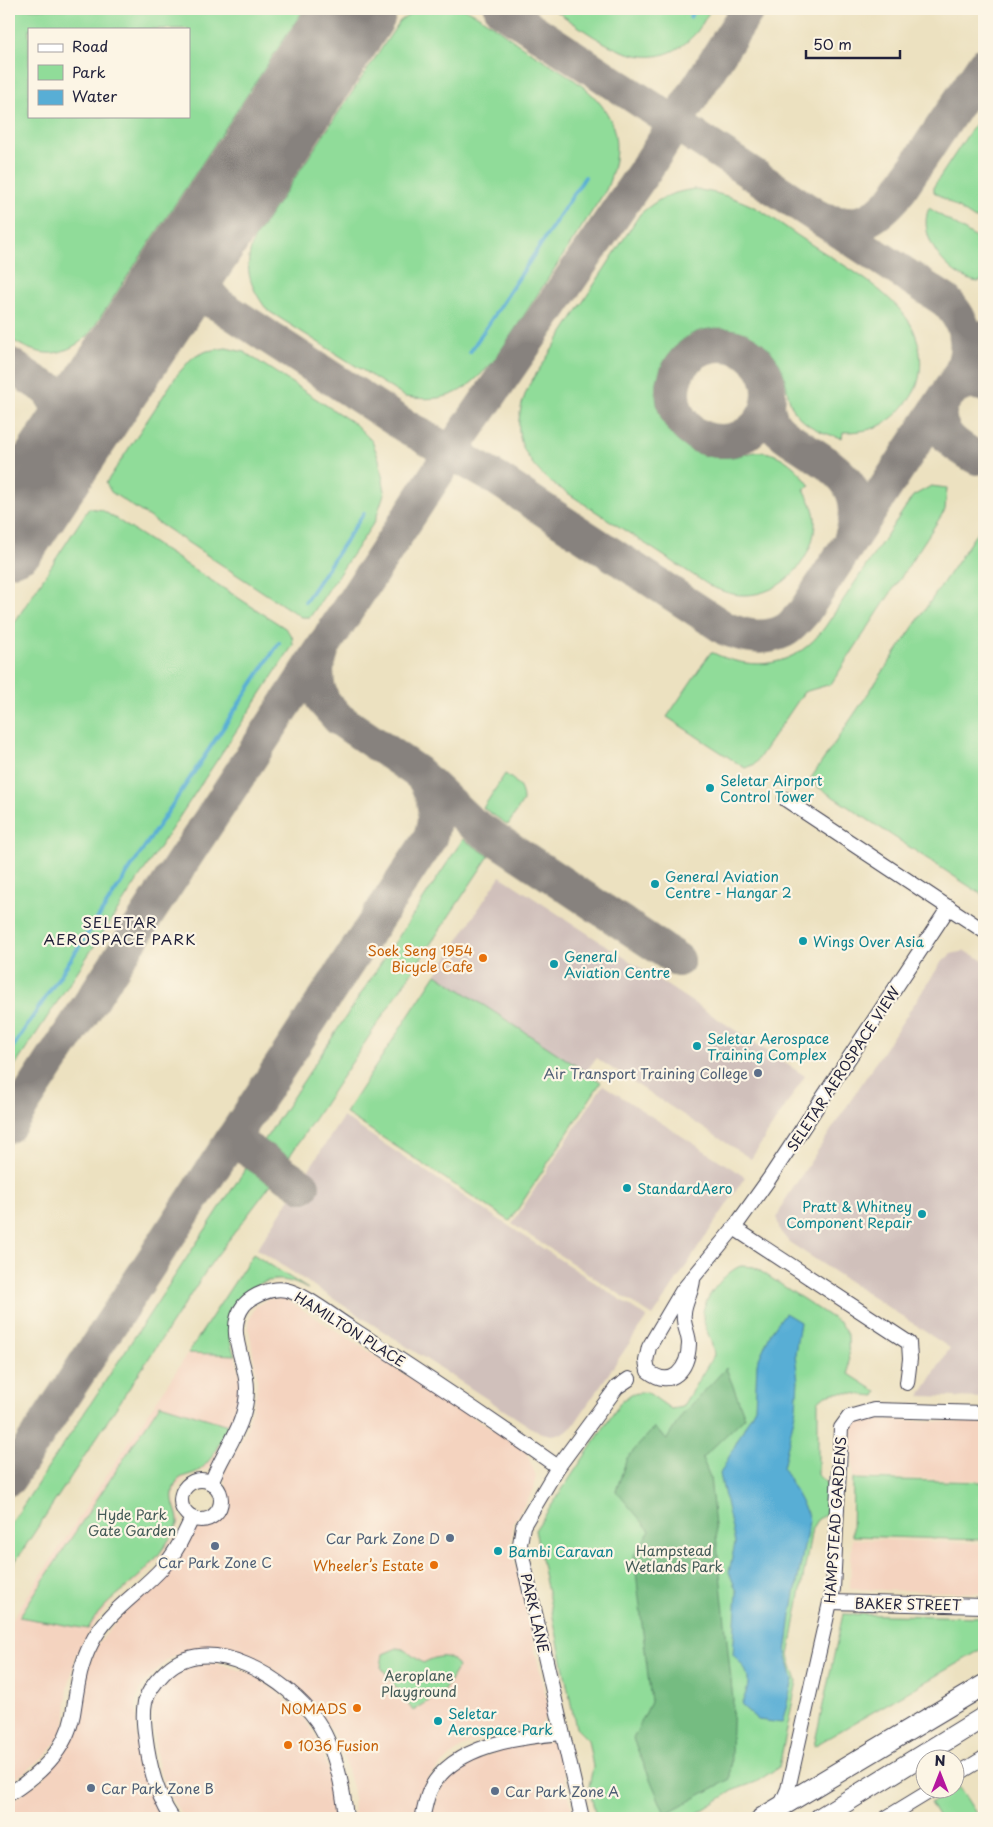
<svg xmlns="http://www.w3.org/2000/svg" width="993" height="1827" font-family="'Playpen Sans',sans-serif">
<rect width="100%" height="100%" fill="#fcf5e5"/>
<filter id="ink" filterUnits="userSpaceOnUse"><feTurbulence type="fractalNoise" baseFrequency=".02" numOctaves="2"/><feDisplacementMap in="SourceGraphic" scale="10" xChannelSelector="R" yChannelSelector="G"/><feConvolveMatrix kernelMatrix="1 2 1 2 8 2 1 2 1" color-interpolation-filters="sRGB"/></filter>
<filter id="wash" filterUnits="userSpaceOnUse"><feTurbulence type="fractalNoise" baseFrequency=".0096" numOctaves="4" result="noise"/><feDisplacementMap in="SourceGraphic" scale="20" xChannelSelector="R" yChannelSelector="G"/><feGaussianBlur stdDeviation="1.12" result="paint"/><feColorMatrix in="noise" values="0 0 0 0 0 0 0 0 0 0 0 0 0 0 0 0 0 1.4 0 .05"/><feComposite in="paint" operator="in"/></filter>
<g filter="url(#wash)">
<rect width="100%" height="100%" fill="#ece1c0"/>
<g fill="#f4d3bf">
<path d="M284,1298L525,1450L536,1476L534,1489L513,1523L511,1547L549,1710L548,1714L541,1724L533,1728L506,1731L466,1745L452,1755L431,1775L422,1791L415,1818H354L353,1791L344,1759L332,1731L313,1704L266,1663L243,1652L224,1649H195L168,1659L143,1685L136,1702L137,1737L142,1767L156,1807L162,1818H9V1803L43,1779L71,1742L77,1725L88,1667L98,1644L195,1524L218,1521L227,1511L229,1495L223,1475L246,1431L256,1394L257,1378L248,1323L255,1307L267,1299Z"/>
<path d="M188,1353L235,1355L242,1384L239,1413L209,1468L188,1475L176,1487L174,1498L181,1521L171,1542L149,1570L134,1584L117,1595L99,1617L77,1653L68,1688L65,1726L58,1740L46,1755L9,1784V1624Z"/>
<path d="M864,1419L984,1423V1480L853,1477L852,1428L855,1422Z"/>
<path d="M852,1539L984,1543V1593L850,1589Z"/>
<path d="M203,1663H217L250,1673L278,1692L305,1720L314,1732L327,1766L338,1818H184L168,1794L160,1772L155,1748L152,1708L155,1696L176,1672Z"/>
<path d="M557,1741L574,1818H431L439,1791L450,1776L474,1760L515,1746Z"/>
</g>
<g fill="#d0c0bb">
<path d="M500,876L805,1076L751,1159L596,1058L586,1072L436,974Z"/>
<path d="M964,951L984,960V1398L920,1396L950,1348L789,1242L780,1231L777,1219L782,1205L941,963L951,954Z"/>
<path d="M603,1085L745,1177L653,1316L512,1224Z"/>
<path d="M343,1117L647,1317L573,1426L565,1433L551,1435L538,1432L257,1249Z"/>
</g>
<g fill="#90dc99" stroke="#597f6a" fill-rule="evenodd">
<path d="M9,9H304L88,336C59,360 39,357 9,338ZM29,29H189V116H29Z"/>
<path d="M418,9C432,9 450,6 464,9C475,11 507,36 518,44C577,82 641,107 606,190L494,361C464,393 449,403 405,397L267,310C249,285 243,269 254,239L400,21Z"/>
<path d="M553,9H711C705,18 700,30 692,37C646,83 594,36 553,9Z"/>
<path d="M984,110V218L975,219L934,192V186Z"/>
<path d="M694,189C714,192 734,197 752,206C770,215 786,228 803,239C837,262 887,287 910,323C923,345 926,380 908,401C889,425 874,432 843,432L842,438C825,434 811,429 799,417C787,404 788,390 784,375C773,340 737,322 703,330C682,335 665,354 659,374C653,391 656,409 665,425C678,449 705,460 732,457C742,456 751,451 762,452C782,453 799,470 810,486L804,489C809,499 814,508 815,518C817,557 783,596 743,595C730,595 718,590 707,584L549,481C516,451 511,426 529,385L640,214C659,198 670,193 694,189Z"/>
<path d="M929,208L984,243V279L978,282C949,278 916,237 929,208Z"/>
<path d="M226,348L244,352L355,424L372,441L379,459L385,491L375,521L310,617H301L111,492L106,483L177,375L192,358L207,351Z"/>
<path d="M931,486L947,488L945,510L831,684L804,692L755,764L745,768L667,717L711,652C754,673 796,667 825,627L913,496Z"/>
<path d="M89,508L102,510L285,628L292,636L293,645L9,1075V631Z"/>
<path d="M978,531L984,535V896L809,781Z"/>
<path d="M505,774C516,781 523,787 523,801L508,825L483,808Z"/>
<path d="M463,839L489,856L283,1166L258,1150Z"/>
<path d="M436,974L601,1082L510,1221L345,1113Z"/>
<path d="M252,1159L278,1175L212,1262L9,1571V1527Z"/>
<path d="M253,1254L308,1289C298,1284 287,1279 275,1280C238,1283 219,1323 235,1355L188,1353Z"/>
<path d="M741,1266L754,1267L840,1323L848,1336L849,1374L877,1392L875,1396C857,1395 829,1386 818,1402V1475L827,1484L826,1514L817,1520L812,1528L789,1656L797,1681L779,1767L756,1782L734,1790L690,1818H596L589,1786L593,1767L588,1740L576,1728L535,1530L621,1402L631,1394L647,1392L671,1409L682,1407L714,1355C713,1342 705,1330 703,1317C700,1301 727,1270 741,1266Z"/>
<path d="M160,1404L228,1425C221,1440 214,1458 201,1469C190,1478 175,1472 173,1493C171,1504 179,1513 178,1524C168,1544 153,1564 136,1579C117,1596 100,1606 88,1629L19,1617Z"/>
<path d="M853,1479L984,1482V1540L852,1536Z"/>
<path d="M843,1614L984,1617V1648L814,1746Z"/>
<path d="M397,1648L403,1649L423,1663C435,1657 450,1651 458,1667L443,1692L413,1711L381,1667L383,1654Z"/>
<path d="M958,1785L979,1818H939L930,1803L951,1790H956Z"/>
</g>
<path fill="#74bc81" stroke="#4b6f5e" d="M726,1368L745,1417L702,1458L710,1477L733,1699L730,1779L665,1814L633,1739L651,1702L634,1555L650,1531L616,1491L627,1458L654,1428L667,1439L682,1415Z"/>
<path fill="#58aed5" stroke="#3d6888" d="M785,1313L800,1322L795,1354L798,1381L796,1408L783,1468L807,1513L809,1521L791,1615L786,1653L793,1680L782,1723L758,1720L741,1705C751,1683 752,1673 733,1655L737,1592L729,1572L735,1543L720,1474L755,1407L757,1363L771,1332Z"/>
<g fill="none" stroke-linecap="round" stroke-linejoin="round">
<g stroke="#58aed5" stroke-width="4">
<path d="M690,17L695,9"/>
<path d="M470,352L585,177"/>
<path d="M305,602L364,513"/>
<path d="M9,1053L279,643"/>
</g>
<g stroke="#87827e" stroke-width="34">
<path d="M501,9L946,301C965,321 972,342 962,368"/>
<path d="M822,220C858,228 871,224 895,197L984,64"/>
<path d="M201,242C196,271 198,283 218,304"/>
<path d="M155,313C178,295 191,292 218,304L405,426L497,479L726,629C745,636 764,641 784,631C791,628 798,618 804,612L984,337"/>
<circle cx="721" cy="393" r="48"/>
<path d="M9,364C50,391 65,408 111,378"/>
<path d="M47,389C62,409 66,426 64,451"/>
<path d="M768,405C769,413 771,421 776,427C782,434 790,439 798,444C836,469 869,485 851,537"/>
<path d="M977,458C966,451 953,445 946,434C927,407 955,375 984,385"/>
<path d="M322,651L317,669L318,686L323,701L339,719L417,772L470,822L678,960"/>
<path d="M9,1126L451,452L646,169L748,9"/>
<path d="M232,1139L303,1186"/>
<path d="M9,1479L430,838C437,815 436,800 424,779"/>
</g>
<path stroke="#87827e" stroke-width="84" d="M9,534L355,9"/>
</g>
</g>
<g filter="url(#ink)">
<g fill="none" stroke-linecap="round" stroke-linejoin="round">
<g stroke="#403f4f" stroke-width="16">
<g id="street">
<path d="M785,799L984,931"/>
<path d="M734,1228L909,1343L910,1359L907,1383"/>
<path d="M693,1280C692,1292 685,1302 684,1313C682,1324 689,1333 689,1344C688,1369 672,1390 648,1371L646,1361L649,1347L682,1291L734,1228L769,1179L949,907"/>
<circle cx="201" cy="1500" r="20"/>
<path d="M211,1483C223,1451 247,1425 247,1389C247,1361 224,1331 244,1305C253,1295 273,1287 286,1290C305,1294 333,1317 351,1328C421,1373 490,1419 558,1467"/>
<path d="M831,1602L984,1606"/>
<path d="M956,1775L984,1758"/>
<path d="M9,1794C39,1775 66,1751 73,1714C77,1689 79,1667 91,1644C107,1611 139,1594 163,1567C176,1553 184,1535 192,1518"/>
<path d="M780,1807L788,1789L833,1589L841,1428L849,1417L874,1410L984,1413"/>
<path d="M172,1818C158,1797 151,1772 147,1747C145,1733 142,1717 145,1702C148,1692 156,1681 163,1674C207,1627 289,1680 317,1721C335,1748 343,1787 346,1818"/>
<path d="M422,1818C425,1809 426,1797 431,1788C454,1745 519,1737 562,1733"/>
<path d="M582,1818L522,1556L520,1544L523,1526L558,1467L617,1387L629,1379"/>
<path d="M886,1818L932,1790"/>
</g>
</g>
<g stroke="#403f4f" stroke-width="22">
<g id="secondary">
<path d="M762,1818L984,1685"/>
<path d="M820,1818L984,1717"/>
</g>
</g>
<use href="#street" stroke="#fff" stroke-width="14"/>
<use href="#secondary" stroke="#fff" stroke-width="20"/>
</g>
</g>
<g fill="#0f9aa8" stroke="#fcf5e5" stroke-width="2">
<circle cx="710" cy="788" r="5"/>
<circle cx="655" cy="884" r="5"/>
<circle cx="803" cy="941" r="5"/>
<circle cx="554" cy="964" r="5"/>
<circle cx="697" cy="1046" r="5"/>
<circle cx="627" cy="1188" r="5"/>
<circle cx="922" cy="1214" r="5"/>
<circle cx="498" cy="1551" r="5"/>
<circle cx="438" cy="1721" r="5"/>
</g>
<g fill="#e8710a" stroke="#fcf5e5" stroke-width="2">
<circle cx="483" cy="958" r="5"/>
<circle cx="434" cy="1565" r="5"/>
<circle cx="357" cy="1708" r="5"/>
<circle cx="288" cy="1745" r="5"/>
</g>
<g fill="#5c6f8a" stroke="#fcf5e5" stroke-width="2">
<circle cx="758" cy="1073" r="5"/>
<circle cx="450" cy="1538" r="5"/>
<circle cx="215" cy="1546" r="5"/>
<circle cx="91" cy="1788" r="5"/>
<circle cx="495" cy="1791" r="5"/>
</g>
<g text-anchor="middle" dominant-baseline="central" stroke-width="4.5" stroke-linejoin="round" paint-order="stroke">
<g font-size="14" fill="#0d838f" stroke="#fcf5e5" text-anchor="start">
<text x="720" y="780">Seletar Airport<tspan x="720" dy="16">Control Tower</tspan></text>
<text x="665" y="876">General Aviation<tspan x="665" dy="16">Centre - Hangar 2</tspan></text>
<text x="813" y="941">Wings Over Asia</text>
<text x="564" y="956">General<tspan x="564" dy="16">Aviation Centre</tspan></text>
<text x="707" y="1038">Seletar Aerospace<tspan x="707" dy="16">Training Complex</tspan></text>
<text x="637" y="1188">StandardAero</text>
<text x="912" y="1206" text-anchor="end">Pratt &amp; Whitney<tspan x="912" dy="16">Component Repair</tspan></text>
<text x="508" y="1551">Bambi Caravan</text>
<text x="448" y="1713">Seletar<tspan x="448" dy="16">Aerospace Park</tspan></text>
</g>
<g font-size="14" fill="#c56008" stroke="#fcf5e5" text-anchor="end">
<text x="473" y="950">Soek Seng 1954<tspan x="473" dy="16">Bicycle Cafe</tspan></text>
<text x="424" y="1565">Wheeler’s Estate</text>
<text x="347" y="1708">NOMADS</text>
<text x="298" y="1745" text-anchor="start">1036 Fusion</text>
</g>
<g font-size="14" fill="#22223b" stroke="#fcf5e5">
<text transform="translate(843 1069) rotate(-57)">SELETAR AEROSPACE VIEW</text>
<text transform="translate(350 1329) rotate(32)">HAMILTON PLACE</text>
<text transform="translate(835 1520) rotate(-86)">HAMPSTEAD GARDENS</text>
<text transform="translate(908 1604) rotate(1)">BAKER STREET</text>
<text transform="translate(535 1613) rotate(77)">PARK LANE</text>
</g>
<g font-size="14" fill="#4e5e75" stroke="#fcf5e5" text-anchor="end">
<text x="748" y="1073">Air Transport Training College</text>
<text x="440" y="1538">Car Park Zone D</text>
<text x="215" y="1562" text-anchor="middle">Car Park Zone C</text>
<text x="101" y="1788" text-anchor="start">Car Park Zone B</text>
<text x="505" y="1791" text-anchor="start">Car Park Zone A</text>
</g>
<g font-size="14" fill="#435a57" stroke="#fcf5e5">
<text x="132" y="1514">Hyde Park<tspan x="132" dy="16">Gate Garden</tspan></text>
<text x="674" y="1550">Hampstead<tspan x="674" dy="16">Wetlands Park</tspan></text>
<text x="419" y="1675">Aeroplane<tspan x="419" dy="16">Playground</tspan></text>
</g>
<g font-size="15" letter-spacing="1" fill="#22223b" stroke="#fcf5e5">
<text x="120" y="921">SELETAR<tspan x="120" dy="17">AEROSPACE PARK</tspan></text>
</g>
</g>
<rect width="993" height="1827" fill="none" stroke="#fcf5e5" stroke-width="30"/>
<rect x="28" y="28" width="162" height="90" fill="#fcf5e5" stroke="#a5a1a1"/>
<rect x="38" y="44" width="25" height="8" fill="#ffffff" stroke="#a5a1a1"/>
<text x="72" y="52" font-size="15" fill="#22223b">Road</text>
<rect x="38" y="65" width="25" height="15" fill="#90dc99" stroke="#a5a1a1"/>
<text x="72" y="78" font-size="15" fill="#22223b">Park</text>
<rect x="38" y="90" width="25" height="15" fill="#58aed5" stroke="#a5a1a1"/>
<text x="72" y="102" font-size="15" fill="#22223b">Water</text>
<g transform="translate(940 1774)"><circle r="24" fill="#fcf5e5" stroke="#a5a1a1"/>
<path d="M0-4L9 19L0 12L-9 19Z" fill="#b5179e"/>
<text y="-8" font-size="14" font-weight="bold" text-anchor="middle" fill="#22223b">N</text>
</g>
<path d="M806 50v8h94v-8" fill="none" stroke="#22223b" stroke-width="2.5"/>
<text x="813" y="50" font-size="15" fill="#22223b" stroke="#fcf5e5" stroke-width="4" paint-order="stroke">50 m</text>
</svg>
